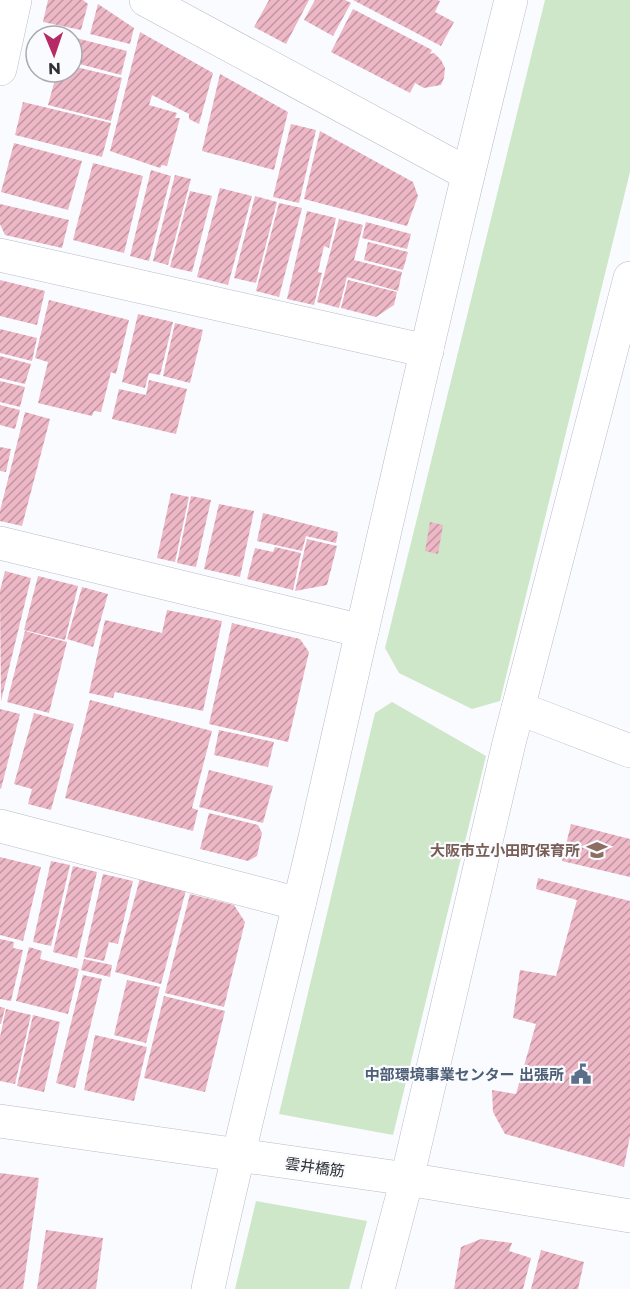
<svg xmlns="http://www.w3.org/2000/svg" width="630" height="1289" font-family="Montserrat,'Noto Sans JP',sans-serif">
<defs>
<pattern id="building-hatch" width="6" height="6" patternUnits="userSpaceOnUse" patternTransform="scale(1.5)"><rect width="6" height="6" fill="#edb7c6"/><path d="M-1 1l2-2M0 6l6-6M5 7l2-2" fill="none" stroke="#c095a2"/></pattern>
</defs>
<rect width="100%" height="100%" fill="#f9fbff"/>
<g fill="#cee7c8">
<path d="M545,0H630V172L500,701L472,709L399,673L385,648Z"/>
<path d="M392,702L486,756L393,1135L279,1114L375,713Z"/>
<path d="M256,1201L367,1221L349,1289H235Z"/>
</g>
<g fill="url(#building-hatch)">
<path d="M48,0H83L88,4L81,30L43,22Z"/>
<path d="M269,0H309L286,44L254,27Z"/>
<path d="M315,0H345L351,3L333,36L304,20Z"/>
<path d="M353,0H438L440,1L435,12L454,22L441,46Z"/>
<path d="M98,4L134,28L130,44L90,34Z"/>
<path d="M353,9L432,50L430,54L434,53L441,60L445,68L444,78L441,85L424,88L415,83L410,93L331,52Z"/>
<path d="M50,31L67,35V36H48Z"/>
<path d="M140,32L213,73L199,124L189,119V114L152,95L149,105L177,113L175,118H180L167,166L162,165L160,168L110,151Z"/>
<path d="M72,37L127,51L121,75L72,62Z"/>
<path d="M72,66L122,78L111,121L48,105L57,72H72Z"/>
<path d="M220,74L288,112L274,170L202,151Z"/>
<path d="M23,102L111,123L102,157L15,135Z"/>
<path d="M291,124L316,130L299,203L273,197Z"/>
<path d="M320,131L413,182L418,196L407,226L304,199Z"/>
<path d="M14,143L82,161L68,210L1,192Z"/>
<path d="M93,163L143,176L124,253L73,240Z"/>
<path d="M151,170L171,176L149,261L130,256Z"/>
<path d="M175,175L191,179L168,265L153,261Z"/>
<path d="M220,188L252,196L228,285L197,277Z"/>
<path d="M190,191L212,196L192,272L170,267Z"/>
<path d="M255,196L277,202L256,283L234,278Z"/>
<path d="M279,203L302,208L279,297L256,291Z"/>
<path d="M0,204L69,220L62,248L5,235L0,224Z"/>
<path d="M307,211L336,218L329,248L324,246L318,272L322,273L314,305L287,299Z"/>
<path d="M339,219L363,225L354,260L402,272L398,291L347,277L339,308L317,302Z"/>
<path d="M366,222L411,234L407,249L362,238Z"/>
<path d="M368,242L408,252L403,270L364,260Z"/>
<path d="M0,280L45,291L37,325L0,316Z"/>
<path d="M348,280L397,292L394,305L376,317L341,308Z"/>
<path d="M49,300L129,320L116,374L111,372L101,412L94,411L92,416L38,403L48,362L35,358Z"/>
<path d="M138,314L173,322L160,375L149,373L145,388L122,382Z"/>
<path d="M175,323L203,330L190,383L163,376Z"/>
<path d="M0,329L37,338L32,361L0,353Z"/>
<path d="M0,356L31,364L25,384L0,378Z"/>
<path d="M149,380L187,389L176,434L112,419L119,389L146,395Z"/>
<path d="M0,381L25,387L20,407L0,402Z"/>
<path d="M0,405L20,410L15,429L0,425Z"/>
<path d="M25,412L50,419L22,526L0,521V511Z"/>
<path d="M0,447L11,449L6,472L0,471Z"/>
<path d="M171,493L189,497L175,562L157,558Z"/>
<path d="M191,496L211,500L196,567L177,563Z"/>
<path d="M219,504L254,511L240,577L204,569Z"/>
<path d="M263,513L338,532L336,543L306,536L302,551L257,541Z"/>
<path d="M430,522L443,525L438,554L425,551Z"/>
<path d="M307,539L337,546L327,585L295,591Z"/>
<path d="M275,547L301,553L293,590L247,579L255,548L273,552Z"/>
<path d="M5,571L31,578L1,701L0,591Z"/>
<path d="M38,576L78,586L65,640L24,630Z"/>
<path d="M82,587L108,594L93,647L67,639Z"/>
<path d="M167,610L222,621L203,711L115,692L113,698L89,693L105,620L162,633Z"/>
<path d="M232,623L300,639L309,652L288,742L209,724Z"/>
<path d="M25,631L67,642L49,713L7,702Z"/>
<path d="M90,700L212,731L192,808L198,810L193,831L65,798Z"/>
<path d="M0,709L20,714L1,789L0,788Z"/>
<path d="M34,713L74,724L51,810L28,804L32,789L14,784Z"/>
<path d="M219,730L274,742L268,767L214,755Z"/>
<path d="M209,770L273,786L263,823L199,807Z"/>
<path d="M209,813L258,825L262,833L257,856L248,861L200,849Z"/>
<path d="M571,824L630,839V877L562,861Z"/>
<path d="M0,857L41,867L23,941L0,935Z"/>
<path d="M51,861L70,865L51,946L33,942Z"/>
<path d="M73,866L97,872L77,958L53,952Z"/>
<path d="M103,874L133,881L118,944L109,942L104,961L84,957Z"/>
<path d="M140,878L186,890L161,984L115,972Z"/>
<path d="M538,878L630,901V1136L624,1167L505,1134L493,1112L492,1090L516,1094L536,1024L513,1018L520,970L556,976L577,900L536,889Z"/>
<path d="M190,894L234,905L245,922L224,1007L165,993Z"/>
<path d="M0,939L14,942L13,948L23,950L11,1001L0,999Z"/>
<path d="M29,947L42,951L40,959L79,969L68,1014L16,1001Z"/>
<path d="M84,959L112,965L110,977L81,970Z"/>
<path d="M83,975L102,979L75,1088L56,1083Z"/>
<path d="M127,980L160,987L146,1043L114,1035Z"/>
<path d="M164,996L225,1011L205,1092L144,1078Z"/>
<path d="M0,1007L5,1008L1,1024H0Z"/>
<path d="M6,1009L31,1015L15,1084L0,1081V1037Z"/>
<path d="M33,1015L60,1022L44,1092L17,1086Z"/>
<path d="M95,1035L147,1047L134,1101L84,1090Z"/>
<path d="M0,1173L39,1178L23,1289H0Z"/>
<path d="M46,1230L103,1238L96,1289H37Z"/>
<path d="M481,1239L512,1243L509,1251L531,1258L523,1289H454L461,1247Z"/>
<path d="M541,1250L584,1262L578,1289H531Z"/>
</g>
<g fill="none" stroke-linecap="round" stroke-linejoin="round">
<g stroke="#b8bcc5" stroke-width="34">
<g id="minor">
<path d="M0,255L427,351"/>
<path d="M0,543L362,631"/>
<path d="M0,826L299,904"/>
</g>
</g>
<g stroke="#b8bcc5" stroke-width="34">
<g id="tertiary">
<path d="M146,0L468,174"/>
<path d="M0,69L15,0"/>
<path d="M518,708L630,751"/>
<path d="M0,1121L407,1179L630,1216"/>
<path d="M208,1289C240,1139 279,991 314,842C378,561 441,280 511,0"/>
<path d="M378,1289L407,1179L509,743L630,278"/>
</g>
</g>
<use href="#minor" stroke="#fff" stroke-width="33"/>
<use href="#tertiary" stroke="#fff" stroke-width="33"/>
</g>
<defs>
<g id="school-bare" transform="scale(1.62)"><path d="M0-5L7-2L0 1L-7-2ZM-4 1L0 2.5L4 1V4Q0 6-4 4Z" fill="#8d6e63" stroke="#f9fbff" stroke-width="2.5" paint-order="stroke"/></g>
<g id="civic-bare" transform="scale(1.62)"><path d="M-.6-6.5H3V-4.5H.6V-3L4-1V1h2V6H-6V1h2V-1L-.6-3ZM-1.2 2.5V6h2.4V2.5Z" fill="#5c6f8a" stroke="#f9fbff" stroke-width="2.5" paint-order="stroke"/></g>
</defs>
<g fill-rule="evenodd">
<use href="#school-bare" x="597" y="850"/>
<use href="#civic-bare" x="581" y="1074"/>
</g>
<g text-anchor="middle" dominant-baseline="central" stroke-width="4.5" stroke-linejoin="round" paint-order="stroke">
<g font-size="15" font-weight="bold" fill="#785e54" stroke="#f9fbff" text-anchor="end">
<text x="580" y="850">大阪市立小田町保育所</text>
</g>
<g font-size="15" font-weight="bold" fill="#4e5e75" stroke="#f9fbff" text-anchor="end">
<text x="564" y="1074">中部環境事業センター 出張所</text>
</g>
<g font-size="15" fill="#2f3135" stroke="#f9fbff">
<text transform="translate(315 1167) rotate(8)">雲井橋筋</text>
</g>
</g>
<g transform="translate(54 54) rotate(178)"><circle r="28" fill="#f9fbff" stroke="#a8aaae" stroke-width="1.5"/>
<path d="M0-4.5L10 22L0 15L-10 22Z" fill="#b62b65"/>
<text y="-9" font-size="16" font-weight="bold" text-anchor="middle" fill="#2f3135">N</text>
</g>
</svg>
